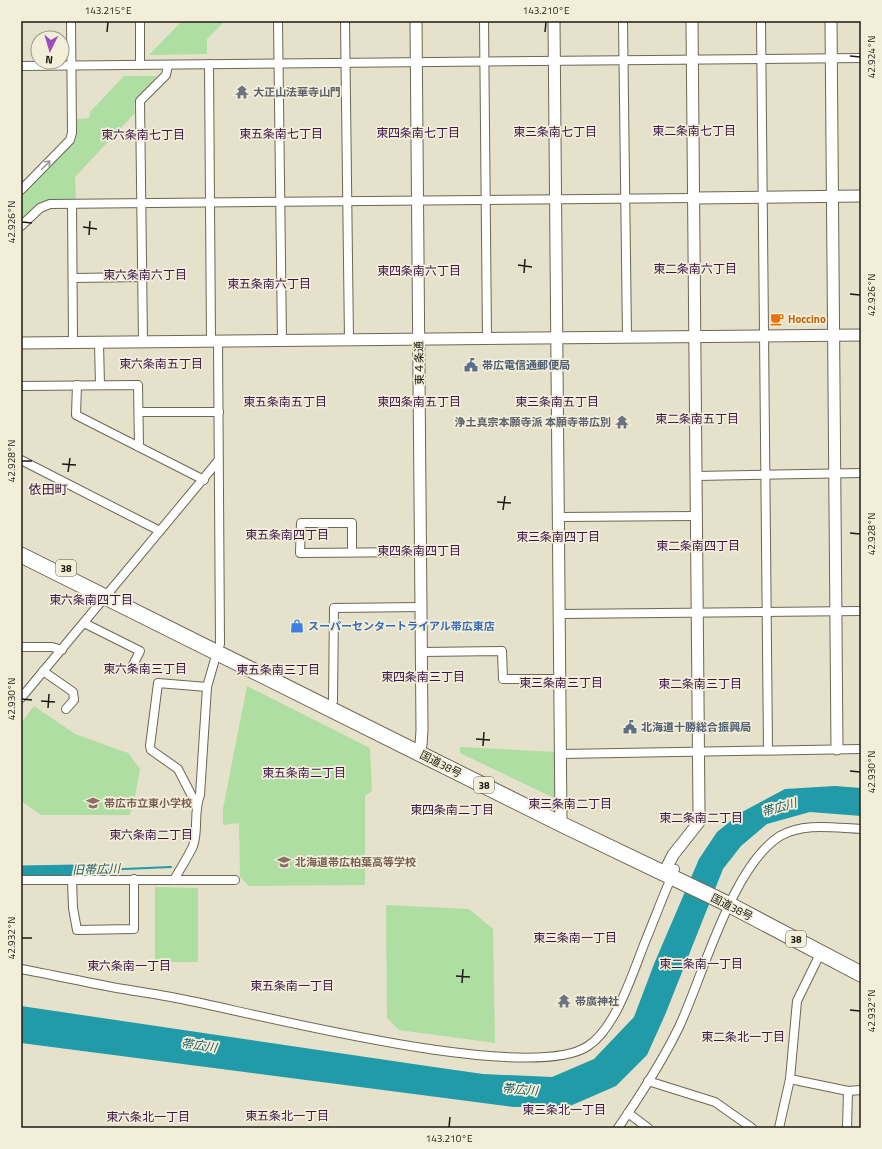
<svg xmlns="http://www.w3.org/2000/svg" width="882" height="1149" font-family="'Titillium Web','Noto Sans JP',sans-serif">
<rect width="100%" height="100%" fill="#e5e1cb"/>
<g fill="#afdea3">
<path d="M182,21H225L207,39V54L149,55Z"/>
<path d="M124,76H157L134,104L135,113L75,177L76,201H45L21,222V196L76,139L77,119L89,118L90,112Z"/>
<path d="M247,686L370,748L372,791L365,796V885L249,886L240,877L239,823L223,825V809Z"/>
<path d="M34,706L75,734L128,753L140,769L133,808L129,815H41L21,801V723Z"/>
<path d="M460,747L556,752V799L460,753Z"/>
<path d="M155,887L198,888V962H155Z"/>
<path d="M386,905L469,909L493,929L495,1043L399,1030L387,1018Z"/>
</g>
<path fill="#229ba8" d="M835,786L861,788V816L810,812L767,824L741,846L723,869L665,1015L647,1055L616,1086L570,1106L513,1107L21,1043V1006L427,1066L483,1074L552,1077L594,1059L634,1017L654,964L699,859L717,832L742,812L785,789Z"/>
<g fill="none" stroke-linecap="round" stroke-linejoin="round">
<path stroke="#229ba8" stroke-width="2" d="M77,871L171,867"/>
<path stroke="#229ba8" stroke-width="13" d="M21,872L77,871"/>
<g stroke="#6c6855" stroke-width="10">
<g id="street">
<path d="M140,21V65"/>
<path d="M278,21L282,341"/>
<path d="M345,21L349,340"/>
<path d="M484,21L487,339"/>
<path d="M623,21L627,337"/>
<path d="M761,21L768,750"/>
<path d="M209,64L211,341"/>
<path d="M21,66L861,58"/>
<path d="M21,190L70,140L72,133L71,21"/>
<path d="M72,204L73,342"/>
<path d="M21,226L40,208L50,204L694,198"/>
<path d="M73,278L143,277"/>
<path d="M218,341L220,644"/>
<path d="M143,342L140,101L166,75L168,65"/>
<path d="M99,343L100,385"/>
<path d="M77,385L76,415L204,480"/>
<path d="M21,386L138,385L139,447"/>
<path d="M139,412H219"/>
<path d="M21,460L160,531"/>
<path d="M696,476L861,473"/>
<path d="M559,517L697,516"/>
<path d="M352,553V523H301L300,553L421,552"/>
<path d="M560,614L861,611"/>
<path d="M84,623L140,651L133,665"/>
<path d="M21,647H52L62,650"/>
<path d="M422,652L502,651L503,679H561"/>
<path d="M43,671L73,692L74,700L66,709"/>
<path d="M21,698L218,461"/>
<path d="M333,701L334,608L421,607"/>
<path d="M561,754L861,749"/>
<path d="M196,804L178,769L151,750L150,746L158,683L207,687"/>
<path d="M21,880H235"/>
<path d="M72,880L73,908L77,930L134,929V879"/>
<path d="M174,880C180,869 188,857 193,846C199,829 193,813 200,795L207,687L217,652"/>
<path d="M21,969C53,975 85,982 117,988C140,992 163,995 186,1000C261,1015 530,1085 588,1046C616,1028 633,972 645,942C655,918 664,893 675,869"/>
<path d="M790,1079L848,1091L861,1090"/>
<path d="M648,1081L715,1102L752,1128"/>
<path d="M628,1113L648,1128"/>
<path d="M618,1128C640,1096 662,1062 679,1027C703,976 732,866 780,836C804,822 835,828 861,829"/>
<path d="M779,1128L790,1079L797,1001L821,952"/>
<path d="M847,1128L848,1091"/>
</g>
</g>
<g stroke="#6c6855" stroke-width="13">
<g id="secondary">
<path d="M416,21L422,730L421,745L418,752"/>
<path d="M554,21L561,824"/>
<path d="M831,21L837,749"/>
<path d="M694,198L861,196"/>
<path d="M21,343L861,335"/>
<path d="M664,873L673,855L699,822V813L692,21"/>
</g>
</g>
<g stroke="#6c6855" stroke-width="17">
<path id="highway" d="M21,555L561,824L730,905L861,974"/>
</g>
<use href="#street" stroke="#fff" stroke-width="8"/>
<use href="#secondary" stroke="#fff" stroke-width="11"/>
<use href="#highway" stroke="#fff" stroke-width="15"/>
</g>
<defs><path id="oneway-shaft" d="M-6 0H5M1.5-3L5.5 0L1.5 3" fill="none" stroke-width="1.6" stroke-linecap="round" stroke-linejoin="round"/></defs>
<use stroke="#999895" href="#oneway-shaft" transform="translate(46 165) rotate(-45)"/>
<path fill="none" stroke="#1c1b13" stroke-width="1.5" d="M107,32L108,22M545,32L546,22M850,56L860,57M22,222L32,223M83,227L97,229M89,235L90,221M518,265L532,267M524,273L525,259M850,294L860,295M22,461H32M62,464L76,465M68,472L70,458M497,502L511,503M503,510L505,496M850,533L860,534M22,699L32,700M41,701L55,702M48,708L49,694M476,739L490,740M483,746L484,732M850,771L860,772M22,938H32M456,976L470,977M462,983L463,969M850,1010L860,1011M449,1127L450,1117"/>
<defs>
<g id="temple-bare" transform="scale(1.08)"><path d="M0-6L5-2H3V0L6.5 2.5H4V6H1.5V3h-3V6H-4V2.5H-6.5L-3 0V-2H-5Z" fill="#6b7280" stroke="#f2eed8" stroke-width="2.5" paint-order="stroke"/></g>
<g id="cafe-bare" transform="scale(1.08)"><path d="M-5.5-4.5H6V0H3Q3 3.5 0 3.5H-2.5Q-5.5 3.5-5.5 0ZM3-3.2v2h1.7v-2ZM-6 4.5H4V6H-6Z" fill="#e8710a" stroke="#f2eed8" stroke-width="2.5" paint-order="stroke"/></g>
<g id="civic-bare" transform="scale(1.08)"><path d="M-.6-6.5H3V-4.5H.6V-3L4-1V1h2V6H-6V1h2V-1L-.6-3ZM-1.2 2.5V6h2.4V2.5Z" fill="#5c6f8a" stroke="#f2eed8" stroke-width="2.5" paint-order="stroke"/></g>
<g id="shop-bare" transform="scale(1.08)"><path d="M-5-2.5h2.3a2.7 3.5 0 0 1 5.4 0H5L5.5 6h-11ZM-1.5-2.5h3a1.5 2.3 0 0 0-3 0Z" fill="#3f7fe0" stroke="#f2eed8" stroke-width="2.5" paint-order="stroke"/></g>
<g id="school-bare" transform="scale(1.08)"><path d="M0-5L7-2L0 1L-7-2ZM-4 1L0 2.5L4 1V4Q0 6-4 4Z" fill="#8d6e63" stroke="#f2eed8" stroke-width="2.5" paint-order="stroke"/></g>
</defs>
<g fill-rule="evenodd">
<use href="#temple-bare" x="242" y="92"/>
<use href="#cafe-bare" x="777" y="319"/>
<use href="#civic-bare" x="471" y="365"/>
<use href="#temple-bare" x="622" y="422"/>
<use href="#shop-bare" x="297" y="626"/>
<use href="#civic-bare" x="630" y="727"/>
<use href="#school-bare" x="93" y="803"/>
<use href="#school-bare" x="284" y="862"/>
<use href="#temple-bare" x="564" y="1001"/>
</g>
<g text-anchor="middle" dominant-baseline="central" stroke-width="3.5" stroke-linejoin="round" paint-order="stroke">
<g fill="#f2eed8" stroke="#5c5a4e" stroke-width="1">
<rect x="56" y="560" width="20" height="16" rx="3"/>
<rect x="474" y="777" width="20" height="16" rx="3"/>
<rect x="786" y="931" width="20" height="16" rx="3"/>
</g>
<g font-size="10" font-weight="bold" fill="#1c1b13">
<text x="66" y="568">38</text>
<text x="484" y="785">38</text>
<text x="796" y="939">38</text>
</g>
<g font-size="11" font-weight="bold" fill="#5b616d" stroke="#f2eed8" text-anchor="start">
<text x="253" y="92">大正山法華寺山門</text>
<text x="611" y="422" text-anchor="end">浄土真宗本願寺派 本願寺帯広別</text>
<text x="575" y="1001">帯廣神社</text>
</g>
<g font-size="11" font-weight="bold" fill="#c56008" stroke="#f2eed8" text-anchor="start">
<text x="788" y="319">Hoccino</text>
</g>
<g font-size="11" fill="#1c1b13" stroke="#f2eed8">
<text transform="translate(419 363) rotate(-91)">東４条通</text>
<text transform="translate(441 764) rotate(27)">国道38号</text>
<text transform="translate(732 907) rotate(27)">国道38号</text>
</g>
<g font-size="11" font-weight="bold" fill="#4e5e75" stroke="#f2eed8" text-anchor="start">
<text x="482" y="365">帯広電信通郵便局</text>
<text x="641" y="727">北海道十勝総合振興局</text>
</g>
<g font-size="11" font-weight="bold" fill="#366cbe" stroke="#f2eed8" text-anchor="start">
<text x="308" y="626">スーパーセンタートライアル帯広東店</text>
</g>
<g font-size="11" font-weight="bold" fill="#785e54" stroke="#f2eed8" text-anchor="start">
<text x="104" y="803">帯広市立東小学校</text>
<text x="295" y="862">北海道帯広柏葉高等学校</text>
</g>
<g font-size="12" fill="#3a144a" stroke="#f2eed8">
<text x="694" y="130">東二条南七丁目</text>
<text x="555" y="131">東三条南七丁目</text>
<text x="418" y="132">東四条南七丁目</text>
<text x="281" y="133">東五条南七丁目</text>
<text x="143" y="134">東六条南七丁目</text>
<text x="695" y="268">東二条南六丁目</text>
<text x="419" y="270">東四条南六丁目</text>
<text x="145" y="274">東六条南六丁目</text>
<text x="269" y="283">東五条南六丁目</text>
<text x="161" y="363">東六条南五丁目</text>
<text x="285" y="401">東五条南五丁目</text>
<text x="419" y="401">東四条南五丁目</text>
<text x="557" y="401">東三条南五丁目</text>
<text x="697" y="418">東二条南五丁目</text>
<text x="287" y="534">東五条南四丁目</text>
<text x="558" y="536">東三条南四丁目</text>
<text x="698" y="545">東二条南四丁目</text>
<text x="419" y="550">東四条南四丁目</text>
<text x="91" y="599">東六条南四丁目</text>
<text x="145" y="668">東六条南三丁目</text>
<text x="278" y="669">東五条南三丁目</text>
<text x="423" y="676">東四条南三丁目</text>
<text x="561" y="682">東三条南三丁目</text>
<text x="700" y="683">東二条南三丁目</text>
<text x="304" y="772">東五条南二丁目</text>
<text x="570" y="803">東三条南二丁目</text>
<text x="452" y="809">東四条南二丁目</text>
<text x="701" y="817">東二条南二丁目</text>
<text x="151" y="834">東六条南二丁目</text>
<text x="575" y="937">東三条南一丁目</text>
<text x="701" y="963">東二条南一丁目</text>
<text x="129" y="965">東六条南一丁目</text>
<text x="292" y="985">東五条南一丁目</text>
<text x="743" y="1036">東二条北一丁目</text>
<text x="564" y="1109">東三条北一丁目</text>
<text x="287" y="1115">東五条北一丁目</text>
<text x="148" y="1116">東六条北一丁目</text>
</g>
<g font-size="12" font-style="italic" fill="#1b5961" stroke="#f2eed8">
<text transform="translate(779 807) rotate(-16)">帯広川</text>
<text transform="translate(96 869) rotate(-2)">旧帯広川</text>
<text transform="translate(199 1045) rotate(8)">帯広川</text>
<text transform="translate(520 1089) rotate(5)">帯広川</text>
</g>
<g font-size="13" fill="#3a144a" stroke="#f2eed8">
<text x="48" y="489">依田町</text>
</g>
</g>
<rect width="882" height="1149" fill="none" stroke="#f2eed8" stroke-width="44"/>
<g transform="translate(50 50) rotate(185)"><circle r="19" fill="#f2eed8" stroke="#9c9a89"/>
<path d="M0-3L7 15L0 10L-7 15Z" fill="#9c4cbd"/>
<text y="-6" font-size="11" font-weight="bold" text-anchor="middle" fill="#1c1b13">N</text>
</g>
<rect x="22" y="22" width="838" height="1105" fill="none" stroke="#1c1b13" stroke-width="1.5"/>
<g font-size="10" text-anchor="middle" fill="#1c1b13">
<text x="108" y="14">143.215°E</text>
<text x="546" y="14">143.210°E</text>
<text transform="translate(871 57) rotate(-90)" y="4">42.924°N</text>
<text transform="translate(11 222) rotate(-90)" y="4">42.926°N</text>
<text transform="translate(871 295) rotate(-90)" y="4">42.926°N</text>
<text transform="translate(11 461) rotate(-90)" y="4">42.928°N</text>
<text transform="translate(871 534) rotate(-90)" y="4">42.928°N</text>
<text transform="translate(11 699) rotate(-90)" y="4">42.930°N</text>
<text transform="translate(871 772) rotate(-90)" y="4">42.930°N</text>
<text transform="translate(11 938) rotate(-90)" y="4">42.932°N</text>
<text transform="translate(871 1011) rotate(-90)" y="4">42.932°N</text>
<text x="449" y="1142">143.210°E</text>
</g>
</svg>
